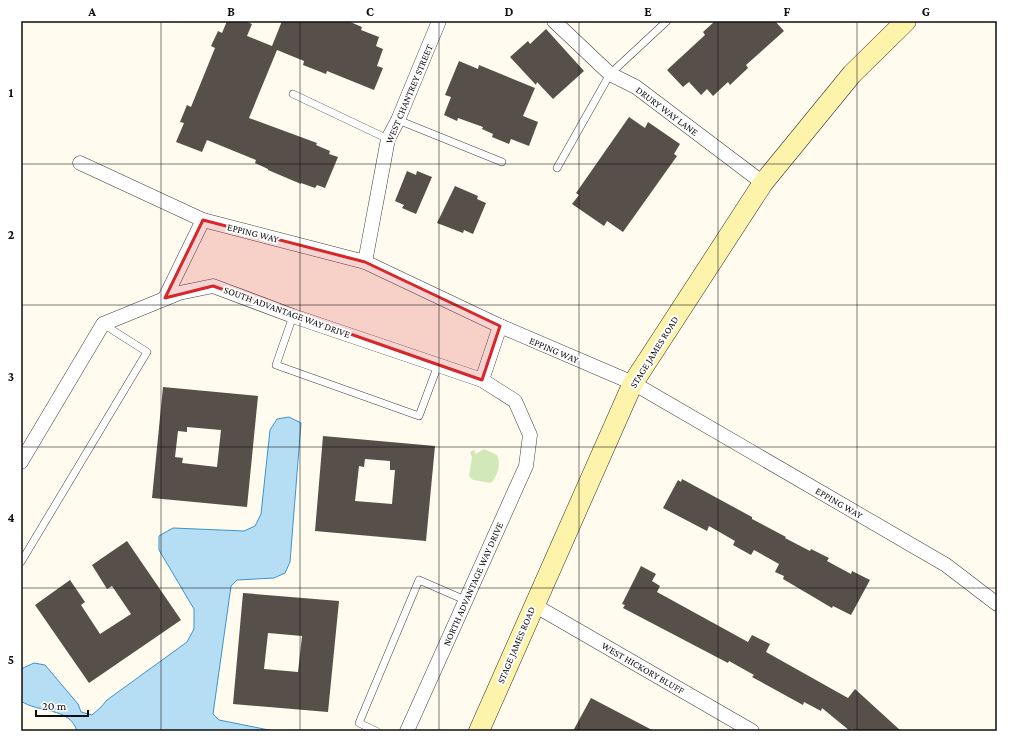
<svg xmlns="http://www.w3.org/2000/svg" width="1018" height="752" font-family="'Crimson Pro',serif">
<rect width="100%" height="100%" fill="#fffbef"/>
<path fill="#d2e8b9" d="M484,449L497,455C501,463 498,476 491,483L473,480L469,476L472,457L470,452L474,450L476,454Z"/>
<path fill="#b5def5" stroke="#3d94ca" d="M289,417L301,423L290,562L285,573L274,578L237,580L231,586L213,714L219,720L274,731H77C70,707 38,713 21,701V669L34,663L45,665L78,704L81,712L92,715L101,707L107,700L187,642L194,629V609L159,550V536L173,528L244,531L255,526L261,514L270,430L277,419Z"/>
<g fill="#564f4a" fill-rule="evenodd">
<path d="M227,21H245L252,24L247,36L272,46L282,21H348L362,27L361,30L379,37L376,46L383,49L377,66L383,68L374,90L327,71L326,74L303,65L304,61L277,50L249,118L317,143L316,145L330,151L329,154L338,157L325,188L317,185L315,188L301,183V184L268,170V169L255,163L256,160L207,140L202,152L176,142L184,123L180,122L187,105L191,107L215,48L211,46L218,31L222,33Z"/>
<path d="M715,21H775L784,31L746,65L748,68L730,85L728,82L713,96L707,89L701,95L689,82L683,87L667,70L705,35L703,32Z"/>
<path d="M546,29L584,71L553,99L537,82L536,85L510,57L528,41L530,44Z"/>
<path d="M459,61L478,69L479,65L535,88L523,116L538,122L529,146L511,139L509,144L492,137L493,134L482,129L483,127L458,118L457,121L444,115L451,97L445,95Z"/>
<path d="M629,117L645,128L648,122L680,144L674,154L677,156L623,232L607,221L604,226L572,204L579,195L576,193Z"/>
<path d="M407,171L416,175L417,171L432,177L416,214L402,208L404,205L395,201Z"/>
<path d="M455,186L478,196L477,199L486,203L473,234L464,230L463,233L437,223Z"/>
<path d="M163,387L258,396L247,507L152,498ZM187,427L221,430L217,467L182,463L183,458L175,457L178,431L187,432Z"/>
<path d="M323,436L435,446L426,541L315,531ZM365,459L390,461V470H395L392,504L355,501L359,466L364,467Z"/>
<path d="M682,479L752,517V519L786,537L785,538L810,551L811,549L829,558L827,561L851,574L852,571L870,580L851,615L833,606L832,608L783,579L784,576L775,572L779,564L754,550L751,555L733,545L735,541L709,526L707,531L663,508L678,480L681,482Z"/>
<path d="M127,541L181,620L89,683L35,605L70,580L85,602L81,605L100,634L131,614L112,586L107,589L92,565Z"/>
<path d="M641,566L656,574L652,581L660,586L657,592L748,642L752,635L770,644L766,652L848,698L855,689L901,731H855L852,729L850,731L822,708L821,711L804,702L803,705L752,677L754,675L729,661L728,663L623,608L625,605L622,604Z"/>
<path d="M243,593L339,601L328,712L233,704ZM268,633L302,636L298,672L264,669Z"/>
<path d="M591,698L654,731H573Z"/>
</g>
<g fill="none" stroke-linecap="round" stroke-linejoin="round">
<g stroke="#414141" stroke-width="8">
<g id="lane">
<path d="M293,94L388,139"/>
<path d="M398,120L502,162"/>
<path d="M557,168L610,74L667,21"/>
<path d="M293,316L276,365L419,416L438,365"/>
<path d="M21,562L147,352L103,324"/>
<path d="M376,731L359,723L419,580L465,600"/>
</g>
</g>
<g stroke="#414141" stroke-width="15">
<g id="street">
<path d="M554,21L610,74L636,87L763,183"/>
<path d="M80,163L203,220L365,262L500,326L633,383L946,565L997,604"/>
<path d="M365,262L388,139L398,120L439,21"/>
<path d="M165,298L203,220"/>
<path d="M482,380L500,326"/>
<path d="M21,462L103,324L179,293L213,286L293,316L482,380L515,401L530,435L526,466L407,731"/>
<path d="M534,605L752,731"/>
</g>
</g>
<g stroke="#303030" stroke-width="21">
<path id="secondary" d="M479,731L633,383L763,183L852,74L906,21"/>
</g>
<use href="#lane" stroke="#fff" stroke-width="7"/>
<use href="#street" stroke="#fff" stroke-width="14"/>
<use href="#secondary" stroke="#fdf3ab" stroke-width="20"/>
</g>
<path fill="#d62828" fill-opacity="0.2" stroke="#d62828" stroke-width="3" stroke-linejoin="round" d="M203,220L365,262L500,326L482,380L213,286L165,298Z"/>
<path fill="none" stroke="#0e0e0e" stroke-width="1" stroke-opacity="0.55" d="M161,21V731M300,21V731M439,21V731M579,21V731M718,21V731M857,21V731M21,164H997M21,305H997M21,447H997M21,588H997"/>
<g text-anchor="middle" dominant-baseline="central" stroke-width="4" stroke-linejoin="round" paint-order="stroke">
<g font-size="10" fill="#0e0e0e" stroke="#fff">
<text transform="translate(409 94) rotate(-67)">WEST CHANTREY STREET</text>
<text transform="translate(667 111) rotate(37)">DRURY WAY LANE</text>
<text transform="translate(253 233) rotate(14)">EPPING WAY</text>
<text transform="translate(287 312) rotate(20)">SOUTH ADVANTAGE WAY DRIVE</text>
<text transform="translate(554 350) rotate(23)">EPPING WAY</text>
<text transform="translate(654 352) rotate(-58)">STAGE JAMES ROAD</text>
<text transform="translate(839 503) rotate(30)">EPPING WAY</text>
<text transform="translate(473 584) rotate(-66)">NORTH ADVANTAGE WAY DRIVE</text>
<text transform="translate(516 645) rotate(-67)">STAGE JAMES ROAD</text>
<text transform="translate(643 668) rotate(30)">WEST HICKORY BLUFF</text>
</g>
</g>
<rect width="1018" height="752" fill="none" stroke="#ffffff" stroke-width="44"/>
<path d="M36 710v6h52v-6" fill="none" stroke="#0e0e0e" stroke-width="2"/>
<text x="42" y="710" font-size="12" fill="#0e0e0e" stroke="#ffffff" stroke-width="3" paint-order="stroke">20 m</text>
<rect x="22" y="22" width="974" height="708" fill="none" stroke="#0e0e0e" stroke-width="1.5"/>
<g font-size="13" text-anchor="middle" font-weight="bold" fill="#0e0e0e">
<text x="92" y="16">A</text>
<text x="231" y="16">B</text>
<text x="370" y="16">C</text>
<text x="509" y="16">D</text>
<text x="648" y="16">E</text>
<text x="787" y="16">F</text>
<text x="926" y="16">G</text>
<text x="11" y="97">1</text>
<text x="11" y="239">2</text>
<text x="11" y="381">3</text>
<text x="11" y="522">4</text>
<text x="11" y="664">5</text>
</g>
</svg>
